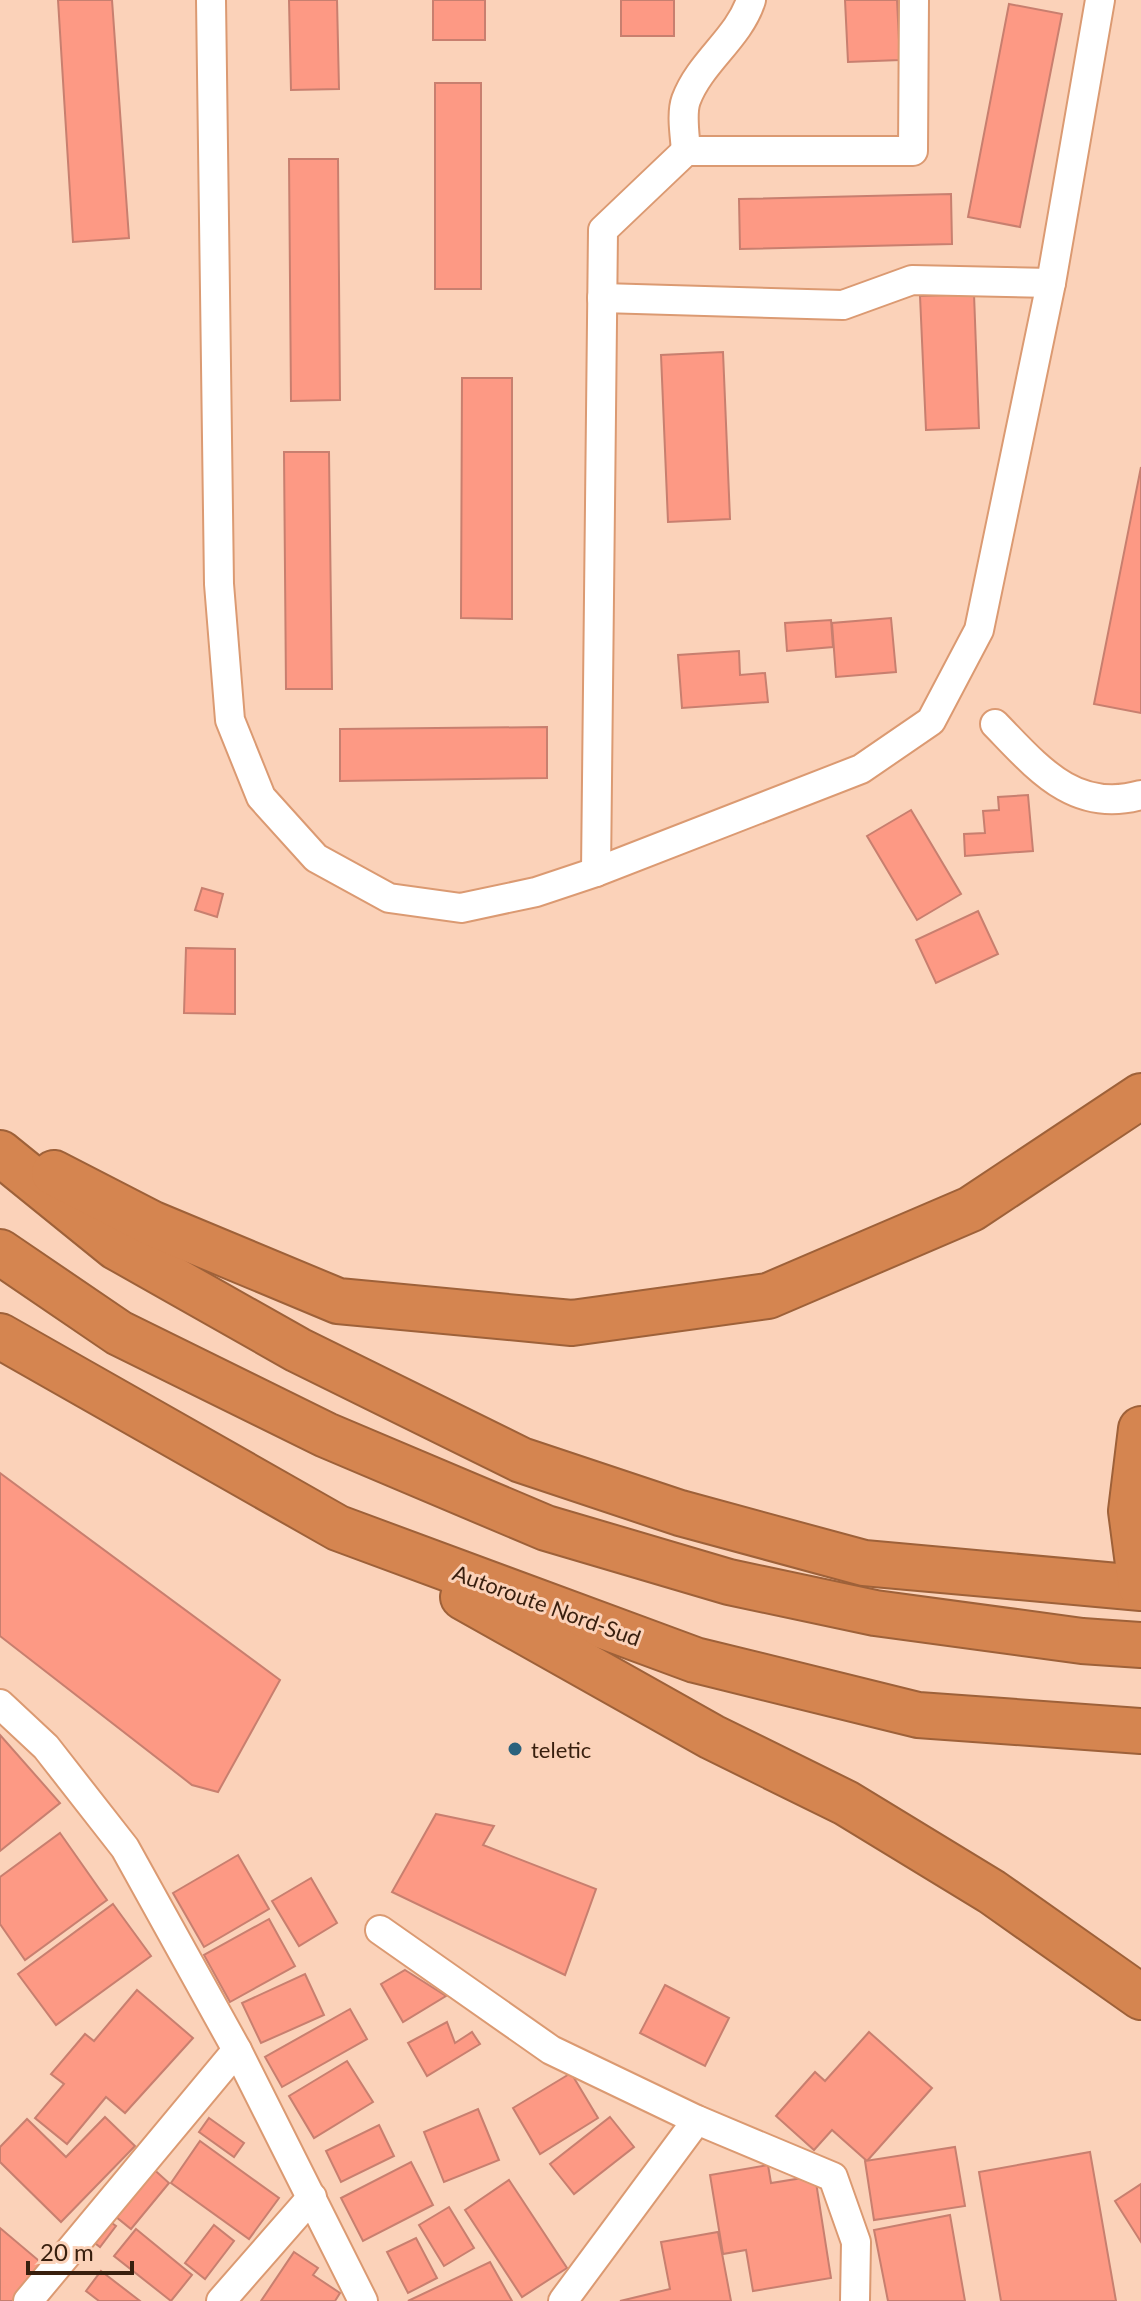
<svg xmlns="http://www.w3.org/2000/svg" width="1141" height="2301" font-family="Lato,sans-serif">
<rect width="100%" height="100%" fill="#fbd2b9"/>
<g fill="#fd9984" stroke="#c87f6f" stroke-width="2">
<path d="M58,0H112L129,238L73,242Z"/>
<path d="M289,0H337L339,89L291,90Z"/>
<rect x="433" y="0" width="52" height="40"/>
<rect x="621" y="0" width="53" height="36"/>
<path d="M845,0H897L900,60L848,62Z"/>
<path d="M1009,4L1062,14L1020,227L968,217Z"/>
<rect x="435" y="83" width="46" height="206"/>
<path d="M289,159H338L340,400L291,401Z"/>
<path d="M951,194L952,244L740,249L739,199Z"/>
<path d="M974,294L979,428L926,430L920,296Z"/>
<path d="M723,352L730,519L668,522L661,355Z"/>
<path d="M462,378H512V619L461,618Z"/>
<path d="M284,452H329L332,689H286Z"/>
<path d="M1141,467V713L1094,704Z"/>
<path d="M891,618L896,672L836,677L832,623Z"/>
<path d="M831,620L833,647L787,651L785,623Z"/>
<path d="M739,651L740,675L765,673L768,702L682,708L678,655Z"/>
<path d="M547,727V778L340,781V729Z"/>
<path d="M1028,795L1033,851L965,856L964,834L985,833L983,811L999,810L998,797Z"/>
<path d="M911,810L961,894L917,920L867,836Z"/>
<path d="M202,888L223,894L217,917L195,910Z"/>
<path d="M978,911L998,954L936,983L916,940Z"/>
<path d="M186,948L235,949V1014L184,1013Z"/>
<path d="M0,1473L280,1680L218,1792L192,1785L0,1636Z"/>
<path d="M0,1735L60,1803L0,1851Z"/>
<path d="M436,1814L494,1826L483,1845L596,1889L565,1975L392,1892Z"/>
<path d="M60,1833L107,1900L25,1960L0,1924V1877Z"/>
<path d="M238,1855L269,1909L204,1947L173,1893Z"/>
<path d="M311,1878L337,1923L299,1946L272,1901Z"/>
<path d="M113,1904L151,1956L56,2025L18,1974Z"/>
<path d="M269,1919L295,1966L230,2002L204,1955Z"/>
<path d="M405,1970L446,1996L403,2022L381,1984Z"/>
<path d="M305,1974L324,2015L261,2043L242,2003Z"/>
<path d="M665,1985L729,2018L705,2066L640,2033Z"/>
<path d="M137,1990L193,2038L125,2113L106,2097L67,2144L35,2118L64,2084L51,2074L85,2034L94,2041Z"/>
<path d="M350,2009L367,2039L282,2087L265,2057Z"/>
<path d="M447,2022L455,2043L472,2032L480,2044L427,2076L408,2043Z"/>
<path d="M869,2032L932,2088L867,2161L832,2130L814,2150L776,2116L815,2072L825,2081Z"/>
<path d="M347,2061L373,2102L314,2138L289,2096Z"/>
<path d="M571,2073L598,2118L540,2154L513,2108Z"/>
<path d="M478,2109L499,2160L444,2182L424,2132Z"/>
<path d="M105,2117L135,2146L61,2222L0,2162V2147L27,2119L66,2157Z"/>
<path d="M610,2117L634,2147L574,2194L550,2164Z"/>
<path d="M209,2118L244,2143L234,2157L199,2132Z"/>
<path d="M379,2125L394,2156L341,2182L326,2151Z"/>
<path d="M200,2141L279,2198L249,2239L171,2183Z"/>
<path d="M955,2147L965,2206L874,2220L865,2161Z"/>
<path d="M1090,2152L1116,2301H1001L979,2172Z"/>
<path d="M411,2162L433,2205L363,2241L341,2198Z"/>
<path d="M149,2165L169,2183L131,2229L110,2212Z"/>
<path d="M768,2165L771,2183L815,2176L831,2278L753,2291L746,2250L723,2254L710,2175Z"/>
<path d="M509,2180L567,2268L522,2297L465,2210Z"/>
<path d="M1141,2184V2242L1115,2201Z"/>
<path d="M449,2207L474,2248L444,2266L419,2225Z"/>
<path d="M950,2215L965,2301H888L874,2230Z"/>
<path d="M102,2216L116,2226L100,2247L87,2237Z"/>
<path d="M214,2225L234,2241L205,2279L185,2263Z"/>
<path d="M0,2228L44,2265L14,2301H0Z"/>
<path d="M136,2229L192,2275L171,2301L114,2256Z"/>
<path d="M718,2232L731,2301H620L670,2289L661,2242Z"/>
<path d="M416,2238L437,2278L408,2293L387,2252Z"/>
<path d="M294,2252L318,2268L313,2275L340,2293L335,2301H261Z"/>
<path d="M490,2262L512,2301H408Z"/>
<path d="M101,2271L140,2301H99L86,2291Z"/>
</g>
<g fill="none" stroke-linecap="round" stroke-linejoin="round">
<g stroke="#db9a72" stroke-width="32">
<g id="minor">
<path d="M211,0L219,584L230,720L261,797L316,858L389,898L461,908L536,892L596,872L861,769L931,721L979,630L1051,283L1100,0"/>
<path d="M686,151C685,136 681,114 686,100C700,62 739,38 751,0"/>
<path d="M602,298L843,305L912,280L1051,283"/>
<path d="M995,724C1037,767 1074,814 1141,795"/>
<path d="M596,872L603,230L686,151H913L914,0"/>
<path d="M0,1704L46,1747L125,1848L237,2050L363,2301"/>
<path d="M380,1930L551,2050L697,2120L833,2177L856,2242L855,2301"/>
<path d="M28,2301L237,2050"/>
<path d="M221,2301L312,2197"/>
<path d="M563,2301L697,2120"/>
</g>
</g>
<g stroke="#9e6139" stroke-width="48">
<g id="motorway">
<path d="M0,1153L116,1247L298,1350L521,1460L680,1513L864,1563L1141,1588"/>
<path d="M54,1173L153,1224L338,1301L572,1323L768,1296L971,1209L1141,1096"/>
<path d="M0,1252L119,1333L326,1435L546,1528L729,1582L875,1613L1082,1641L1141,1645"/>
<path d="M0,1336L338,1528L695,1660L918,1715L1141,1731"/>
<path d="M1141,1429L1131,1511L1141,1587"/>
<path d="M463,1597L712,1737L846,1803L992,1892L1141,1997"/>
</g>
</g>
<use href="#minor" stroke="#fff" stroke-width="28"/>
<use href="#motorway" stroke="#d58550" stroke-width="44"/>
</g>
<circle fill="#2b627d" stroke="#fbd2b9" stroke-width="3" cx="515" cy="1749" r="8"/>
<g text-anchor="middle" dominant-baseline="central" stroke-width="6" stroke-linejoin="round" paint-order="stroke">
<g font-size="22" fill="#381f0e" stroke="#fbd2b9">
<text transform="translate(547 1605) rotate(20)">Autoroute Nord-Sud</text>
</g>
<g font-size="22" fill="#381f0e" stroke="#fbd2b9" text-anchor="start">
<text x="531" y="1749">teletic</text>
</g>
</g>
<path d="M28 2261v12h104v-12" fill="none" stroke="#381f0e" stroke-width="4"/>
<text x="40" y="2261" font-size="24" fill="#381f0e" stroke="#fbd2b9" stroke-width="6" paint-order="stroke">20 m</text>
</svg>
